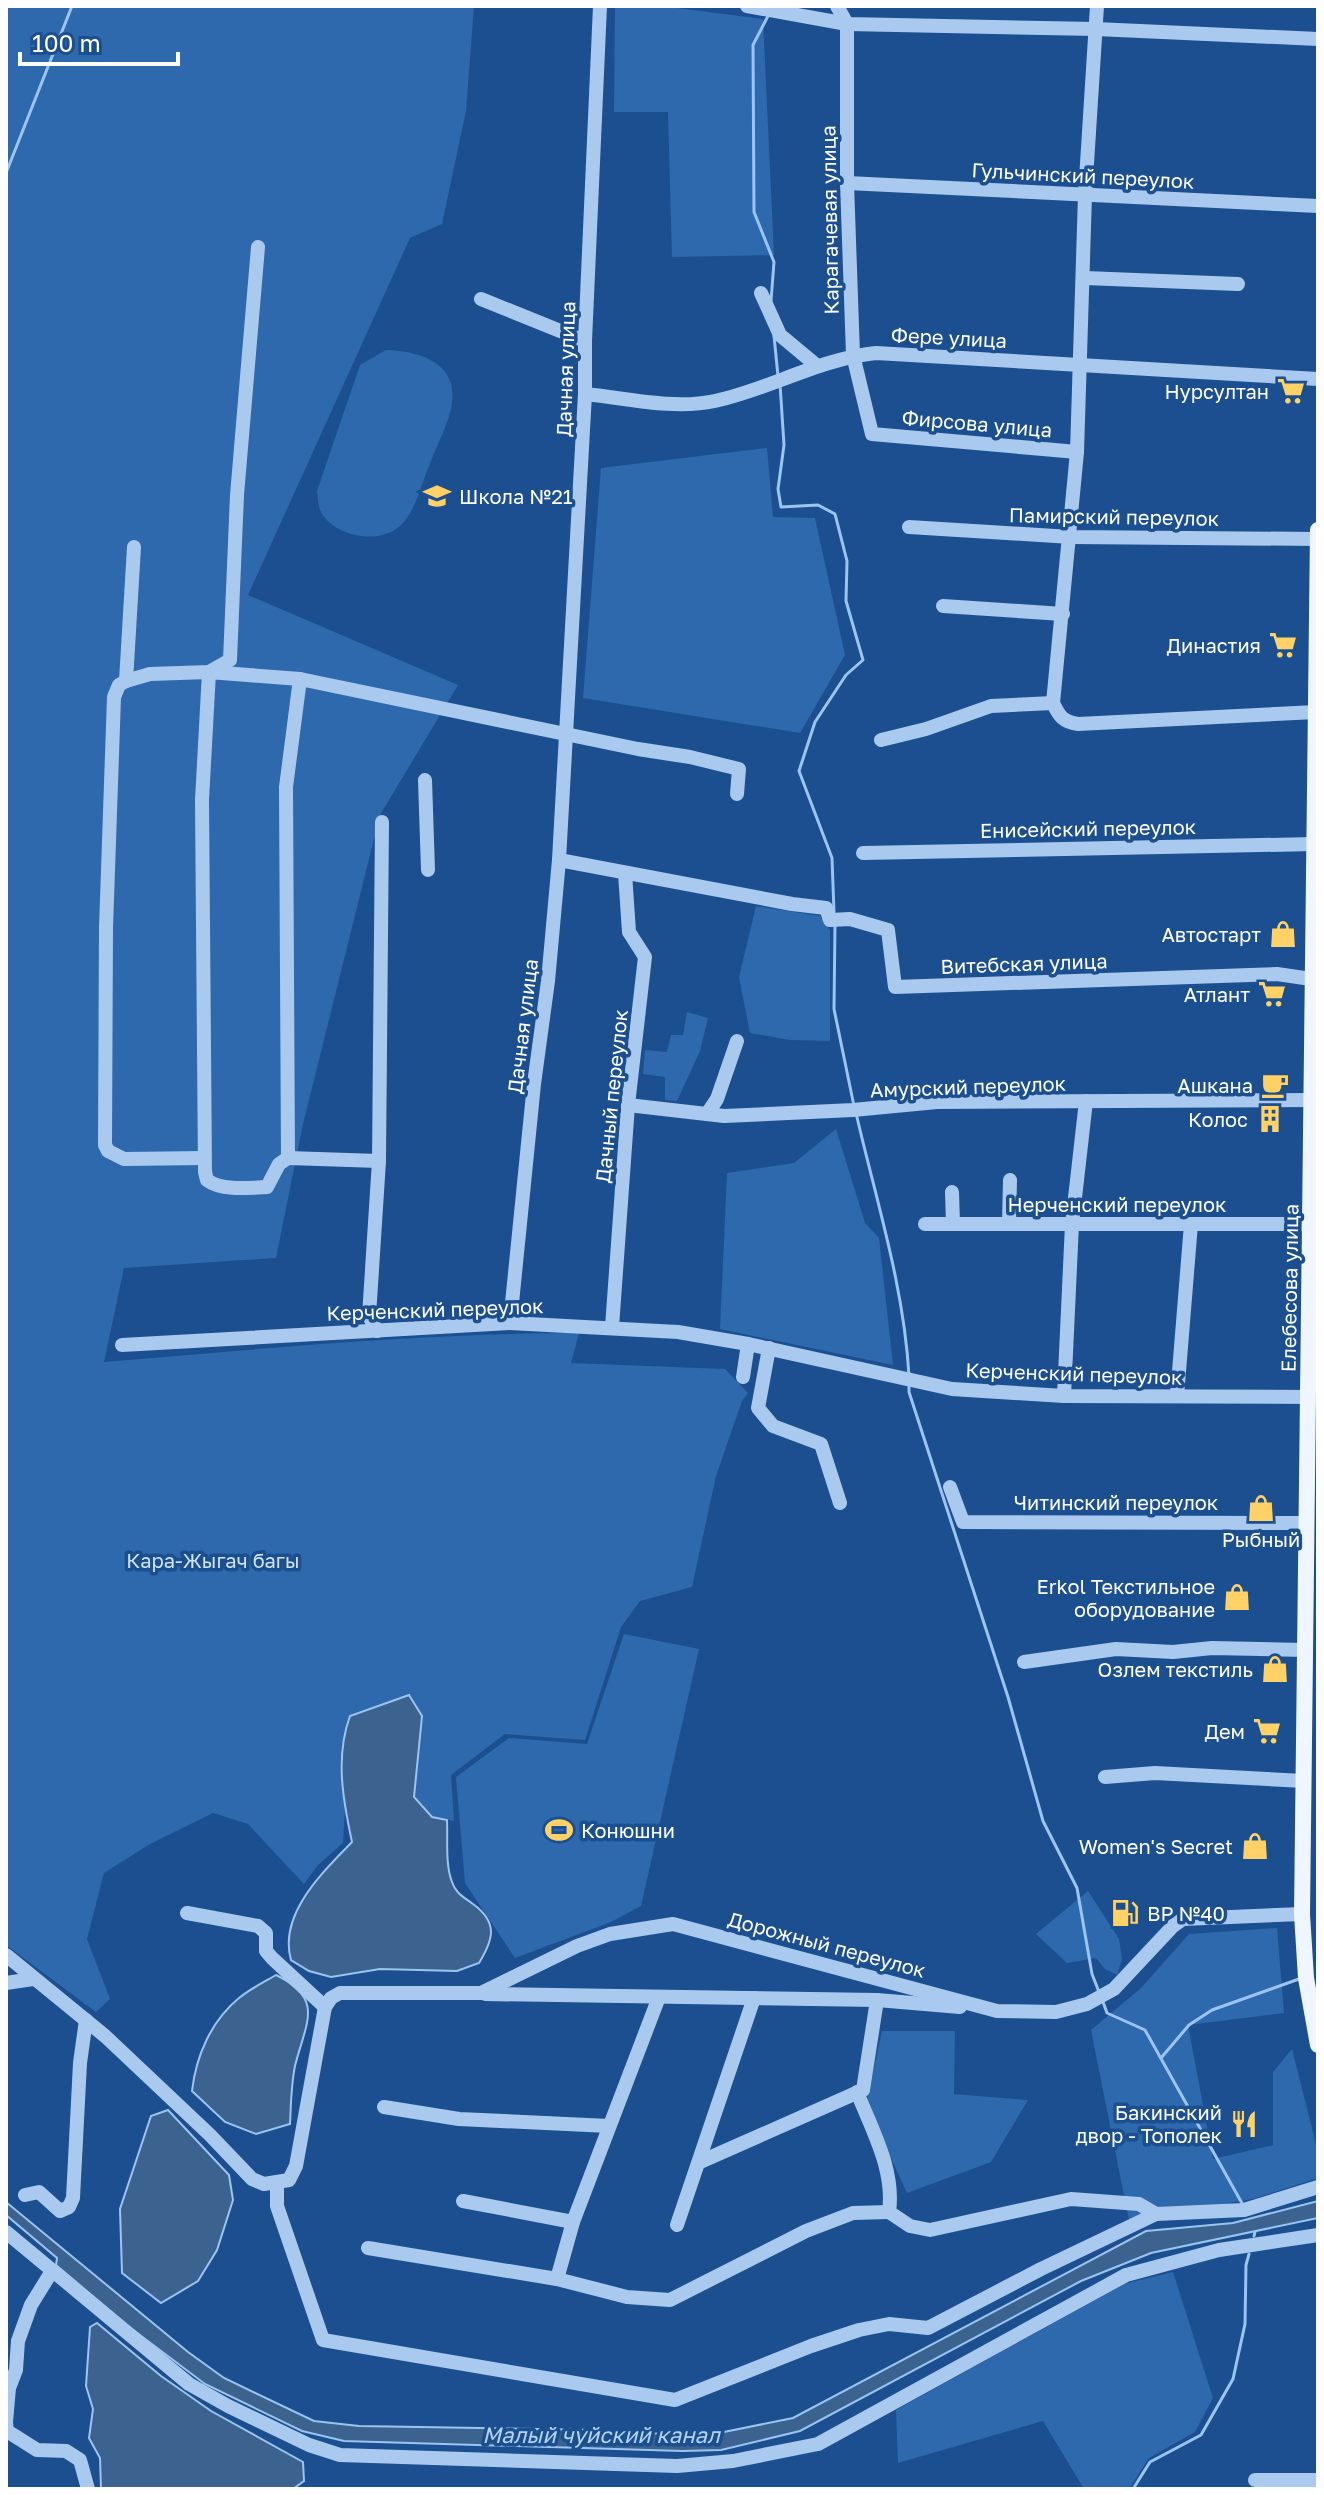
<svg xmlns="http://www.w3.org/2000/svg" width="1324" height="2495" font-family="'Golos Text',sans-serif">
<rect width="100%" height="100%" fill="#1b4f8f"/>
<g fill="#2e69ad">
<path d="M6,6H474L466,111L442,224L410,238L248,595L458,685L380,815L303,1124L276,1258L124,1268L104,1362C262,1349 420,1333 579,1333L571,1363L725,1369L748,1393L742,1401L716,1476L692,1587L640,1601L621,1627L585,1740L505,1734L451,1775L454,1821L432,1817L414,1797L418,1761L341,1767L345,1809L343,1843L318,1865L304,1884L248,1824L213,1813L150,1844L104,1873L87,1939L110,1999L96,2012L6,1945Z"/>
<path d="M615,6H662L763,19L774,255L672,257L668,112H614Z"/>
<path d="M386,350C418,351 458,362 452,403C449,424 436,446 429,466C421,485 415,513 400,526C378,546 332,536 320,510C318,504 318,497 317,491L360,365Z"/>
<path d="M767,448L773,517L815,518L845,655L800,733L583,698L601,468Z"/>
<path d="M756,906L820,916L830,930V1041L790,1040L750,1033L739,977Z"/>
<path d="M687,1012L708,1018L700,1051L677,1101L665,1100V1077L643,1074L645,1050L667,1052L671,1035H683Z"/>
<path d="M836,1129L865,1223L879,1238L893,1365L720,1329L727,1173L794,1163Z"/>
<path d="M624,1634L699,1649L641,1906L611,1922L515,1958L465,1883L456,1777L509,1738L587,1744Z"/>
<path d="M1088,1891L1119,1939L1122,1959L1117,1975L1105,1969L1096,1958L1067,1963L1036,1934Z"/>
<path d="M1277,1928L1284,2013L1188,2025L1213,2159L1273,2145V2072L1292,2049L1318,2152V2178L1253,2199L1129,2220L1091,2030L1141,1988L1189,1934Z"/>
<path d="M882,2031H955L954,2094L1028,2100L991,2162L907,2193L866,2104Z"/>
<path d="M1173,2272L1213,2398L1195,2432L1149,2458L1129,2489H1084L1043,2421L898,2463L896,2410L1124,2284Z"/>
</g>
<g fill="#3c6290" stroke="#9cc4f0" stroke-width="2">
<path d="M409,1695L422,1716L414,1797L432,1817L447,1820C448,1839 445,1864 452,1882C456,1894 464,1897 473,1904C499,1923 493,1940 479,1963L457,1971L380,1969L331,1977L309,1971L291,1960C278,1914 323,1872 352,1842C343,1800 335,1757 350,1716Z"/>
<path d="M276,1975C326,1999 305,2024 295,2066C291,2085 291,2105 290,2124L256,2134L225,2122L192,2091C196,2056 211,2021 239,1998C250,1989 264,1982 276,1975Z"/>
<path d="M168,2110L229,2175L233,2200L217,2250L198,2281L161,2303L122,2273L120,2209L151,2116Z"/>
<path d="M1318,2201V2218L1151,2253L1081,2281L800,2431L721,2450L682,2451L344,2441L302,2431L205,2384L128,2326L56,2265L57,2258L6,2215V2202L188,2352L224,2378L314,2421L359,2426L596,2430L682,2435L714,2434L793,2418L1146,2231L1233,2223Z"/>
<path d="M97,2323L161,2376L211,2411L303,2462L304,2481L293,2489H101L100,2458L89,2438L93,2409L86,2386L90,2327Z"/>
</g>
<g fill="none" stroke-linecap="round" stroke-linejoin="round">
<g stroke="#9cc4f0" stroke-width="3">
<path d="M768,16L753,45L754,212L774,262L771,301"/>
<path d="M6,173L72,6"/>
<path d="M774,336L778,376"/>
<path d="M780,384L784,445L778,489L781,507L818,505L835,514L847,561L846,601L863,660L846,675L815,722L799,771L832,858L834,912"/>
<path d="M835,924L834,1009L854,1106"/>
<path d="M856,1113C876,1200 904,1286 909,1376"/>
<path d="M909,1383V1392L1008,1697L1043,1821L1077,1888L1092,1974L1099,1992"/>
<path d="M1102,1999L1107,2013L1145,2030L1243,2205"/>
<path d="M1161,2058L1189,2025L1212,2010L1299,1979"/>
<path d="M1254,2236L1255,2232"/>
<path d="M1133,2489L1150,2462L1201,2435L1233,2379L1245,2324L1246,2265L1249,2254"/>
</g>
<g stroke="#a9c9ee" stroke-width="14">
<path d="M747,6L847,24L1096,29L1318,39"/>
<path d="M837,6L847,24V183L853,355L872,434L1077,452"/>
<path d="M1097,6L1085,195L1077,452L1053,703C1059,716 1063,722 1078,724L1316,712"/>
<path d="M847,183L1318,206"/>
<path d="M1085,278L1238,284"/>
<path d="M761,293L780,335L816,365"/>
<path d="M481,299L585,341"/>
<path d="M585,394C626,398 673,410 715,401C770,389 819,359 876,353L1318,379"/>
<path d="M909,527L1071,537L1318,539"/>
<path d="M134,547L126,681L119,685L114,697L106,928L105,1145L108,1151L124,1159L204,1158"/>
<path d="M943,606L1063,614"/>
<path d="M126,681L150,674L209,672L230,660L237,495L258,247"/>
<path d="M881,740L926,729L991,706L1053,703"/>
<path d="M425,780L428,870"/>
<path d="M863,853L1314,844"/>
<path d="M559,860L792,904L826,908L830,920L850,919L888,930L895,987L1277,974L1318,980"/>
<path d="M628,1105L724,1116L853,1110L937,1102L1311,1100"/>
<path d="M707,1114L717,1099L737,1041"/>
<path d="M288,1158L279,1164L267,1187C249,1188 221,1191 207,1180L205,1172L202,800L209,672L300,679"/>
<path d="M379,1161L288,1158L286,787L300,679L638,749L690,757L739,769L737,794"/>
<path d="M952,1192L953,1224"/>
<path d="M925,1224H1310"/>
<path d="M1009,1224L1010,1180"/>
<path d="M510,1323L534,1084L548,981L559,860L585,394V341L600,6"/>
<path d="M612,1327L628,1105L645,957L629,932L625,873"/>
<path d="M377,1331L369,1316L379,1161L382,822"/>
<path d="M122,1345L510,1323L678,1332L748,1344"/>
<path d="M769,1348L758,1408L773,1426L821,1444L840,1503"/>
<path d="M743,1377L748,1344L952,1389L1064,1396L1308,1397"/>
<path d="M1064,1396L1072,1224L1086,1101"/>
<path d="M1177,1396L1191,1224"/>
<path d="M950,1487L963,1522L1306,1523"/>
<path d="M1024,1662L1116,1649L1173,1652L1212,1648L1305,1650"/>
<path d="M1105,1777L1155,1773L1304,1781"/>
<path d="M187,1913L258,1926L266,1933V1951L272,1958L325,2007"/>
<path d="M6,1955L105,2036L210,2135L252,2179L264,2184L289,2180L296,2166L325,2007L331,1998L340,1993H481L577,1946L610,1934L673,1924L997,2011L1056,2012L1087,2004L1114,1989L1173,1926L1183,1919L1302,1914"/>
<path d="M6,1983L33,1979"/>
<path d="M485,1994L877,2000L960,2007"/>
<path d="M659,1997L573,2222L557,2279L627,2297L670,2300L806,2231L853,2213L889,2212"/>
<path d="M857,2092C872,2130 895,2170 889,2212L910,2226L930,2230L1071,2199L1139,2204L1156,2214"/>
<path d="M384,2107L459,2119L609,2126"/>
<path d="M700,2162L863,2090L877,2000"/>
<path d="M277,2184V2206L323,2340L675,2400L811,2346L859,2330L889,2324L928,2328L1041,2269L1156,2214L1244,2210L1318,2187"/>
<path d="M25,2195L39,2192L60,2211L69,2207L73,2198L80,2063L86,2020"/>
<path d="M463,2201L573,2222"/>
<path d="M677,2225L754,1998"/>
<path d="M6,2232L189,2384L228,2406L309,2445L340,2455L677,2466L733,2461L818,2444L1126,2275L1219,2250L1318,2235"/>
<path d="M368,2248L557,2279"/>
<path d="M6,2422L9,2388L16,2370L18,2341L31,2305L52,2271"/>
<path d="M6,2423L7,2431L37,2450L66,2451L80,2460L88,2489"/>
<path d="M1255,2480H1318"/>
</g>
<path stroke="#f0f6ff" stroke-width="16" d="M1318,530L1302,1914L1306,1978L1318,2045"/>
</g>
<defs>
<g id="supermarket-bare" transform="scale(2.16)"><path d="M-6-5.5h2.5l.6 2H6L4.5 2H-2.5L-4.4-4H-6ZM-1.5 3.2a1.3 1.3 0 1 0 .1 0ZM3 3.2a1.3 1.3 0 1 0 .1 0Z" fill="#ffd166" stroke="#1b4f8f" stroke-width="2.5" paint-order="stroke"/></g>
<g id="school-bare" transform="scale(2.16)"><path d="M0-5L7-2L0 1L-7-2ZM-4 1L0 2.5L4 1V4Q0 6-4 4Z" fill="#ffd166" stroke="#1b4f8f" stroke-width="2.5" paint-order="stroke"/></g>
<g id="shop-bare" transform="scale(2.16)"><path d="M-5-2.5h2.3a2.7 3.5 0 0 1 5.4 0H5L5.5 6h-11ZM-1.5-2.5h3a1.5 2.3 0 0 0-3 0Z" fill="#ffd166" stroke="#1b4f8f" stroke-width="2.5" paint-order="stroke"/></g>
<g id="cafe-bare" transform="scale(2.16)"><path d="M-5.5-4.5H6V0H3Q3 3.5 0 3.5H-2.5Q-5.5 3.5-5.5 0ZM3-3.2v2h1.7v-2ZM-6 4.5H4V6H-6Z" fill="#ffd166" stroke="#1b4f8f" stroke-width="2.5" paint-order="stroke"/></g>
<g id="building-bare" transform="scale(2.16)"><path d="M-4-6H4V6H1V3H-1V6H-4ZM-2.5-4.3h1.7v1.8h-1.7ZM.8-4.3h1.7v1.8H.8ZM-2.5-1h1.7V.8h-1.7ZM.8-1h1.7V.8H.8Z" fill="#ffd166" stroke="#1b4f8f" stroke-width="2.5" paint-order="stroke"/></g>
<g id="stadium-bare" transform="scale(2.16)"><path d="M0-5a6.5 5 0 1 0 0 10a6.5 5 0 1 0 0-10ZM-3.5-1.8h7v3.6h-7Z" fill="#ffd166" stroke="#1b4f8f" stroke-width="2.5" paint-order="stroke"/></g>
<g id="fuel-bare" transform="scale(2.16)"><path d="M-5.5-6h7V0h2V4h1.3V-2.5L3-4.5l.8-.8L6-3V5H2.5V1h-1V6h-7ZM-4.2-4.7v3.2H.2V-4.7Z" fill="#ffd166" stroke="#1b4f8f" stroke-width="2.5" paint-order="stroke"/></g>
<g id="restaurant-bare" transform="scale(2.16)"><path d="M-5-6h1v4h1v-4h1v4h1v-4h1v5L-1.5 .5V6h-2V.5L-5-1ZM5-6V6H3V1.5H1.5Q1.5-4 5-6Z" fill="#ffd166" stroke="#1b4f8f" stroke-width="2.5" paint-order="stroke"/></g>
</defs>
<g fill-rule="evenodd">
<use href="#supermarket-bare" x="1291" y="391"/>
<use href="#school-bare" x="437" y="496"/>
<use href="#supermarket-bare" x="1283" y="645"/>
<use href="#shop-bare" x="1283" y="934"/>
<use href="#supermarket-bare" x="1272" y="994"/>
<use href="#cafe-bare" x="1275" y="1085"/>
<use href="#building-bare" x="1270" y="1119"/>
<use href="#shop-bare" x="1261" y="1508"/>
<use href="#shop-bare" x="1237" y="1597"/>
<use href="#shop-bare" x="1275" y="1669"/>
<use href="#supermarket-bare" x="1267" y="1731"/>
<use href="#stadium-bare" x="559" y="1830"/>
<use href="#shop-bare" x="1255" y="1846"/>
<use href="#fuel-bare" x="1125" y="1913"/>
<use href="#restaurant-bare" x="1244" y="2124"/>
</g>
<g text-anchor="middle" dominant-baseline="central" stroke-width="7" stroke-linejoin="round" paint-order="stroke">
<g font-size="20" fill="#fff" stroke="#1b4f8f">
<text transform="translate(1083 175) rotate(3)">Гульчинский переулок</text>
<text transform="translate(829 220) rotate(-91)">Карагачевая улица</text>
<text transform="translate(949 337) rotate(3)">Фере улица</text>
<text transform="translate(565 369) rotate(-88)">Дачная улица</text>
<text transform="translate(977 423) rotate(5)">Фирсова улица</text>
<text transform="translate(1114 516) rotate(1)">Памирский переулок</text>
<text transform="translate(1088 828) rotate(-1)">Енисейский переулок</text>
<text transform="translate(1024 963) rotate(-2)">Витебская улица</text>
<text transform="translate(522 1026) rotate(-83)">Дачная улица</text>
<text transform="translate(968 1086) rotate(-2)">Амурский переулок</text>
<text transform="translate(611 1096) rotate(-84)">Дачный переулок</text>
<text x="1117" y="1204">Нерченский переулок</text>
<text transform="translate(1289 1288) rotate(-89)">Елебесова улица</text>
<text transform="translate(435 1309) rotate(-2)">Керченский переулок</text>
<text transform="translate(1074 1373) rotate(2)">Керченский переулок</text>
<text x="1116" y="1502">Читинский переулок</text>
<text transform="translate(827 1944) rotate(15)">Дорожный переулок</text>
</g>
<g font-size="20" fill="#fff" stroke="#1b4f8f" text-anchor="end">
<text x="1269" y="391">Нурсултан</text>
<text x="459" y="496" text-anchor="start">Школа №21</text>
<text x="1261" y="645">Династия</text>
<text x="1261" y="934">Автостарт</text>
<text x="1250" y="994">Атлант</text>
<text x="1253" y="1085">Ашкана</text>
<text x="1248" y="1119">Колос</text>
<text x="1261" y="1539" text-anchor="middle">Рыбный</text>
<text x="1215" y="1586">Erkol Текстильное<tspan x="1215" dy="23">оборудование</tspan></text>
<text x="1253" y="1669">Озлем текстиль</text>
<text x="1245" y="1731">Дем</text>
<text x="581" y="1830" text-anchor="start">Конюшни</text>
<text x="1233" y="1846">Women's Secret</text>
<text x="1147" y="1913" text-anchor="start">BP №40</text>
<text x="1222" y="2112">Бакинский<tspan x="1222" dy="23">двор - Тополек</tspan></text>
</g>
<g font-size="20" fill="#cfe3fa" stroke="#1b4f8f">
<text x="213" y="1560">Кара-Жыгач багы</text>
</g>
<g font-size="22" font-style="italic" fill="#b5d3f5" stroke="#1b4f8f">
<text x="601" y="2434">Малый чуйский канал</text>
</g>
</g>
<rect width="1324" height="2495" fill="none" stroke="#ffffff" stroke-width="16"/>
<path d="M20 52v12h158v-12" fill="none" stroke="#ffffff" stroke-width="4"/>
<text x="32" y="52" font-size="24" fill="#ffffff" stroke="#1b4f8f" stroke-width="6" paint-order="stroke">100 m</text>
</svg>
